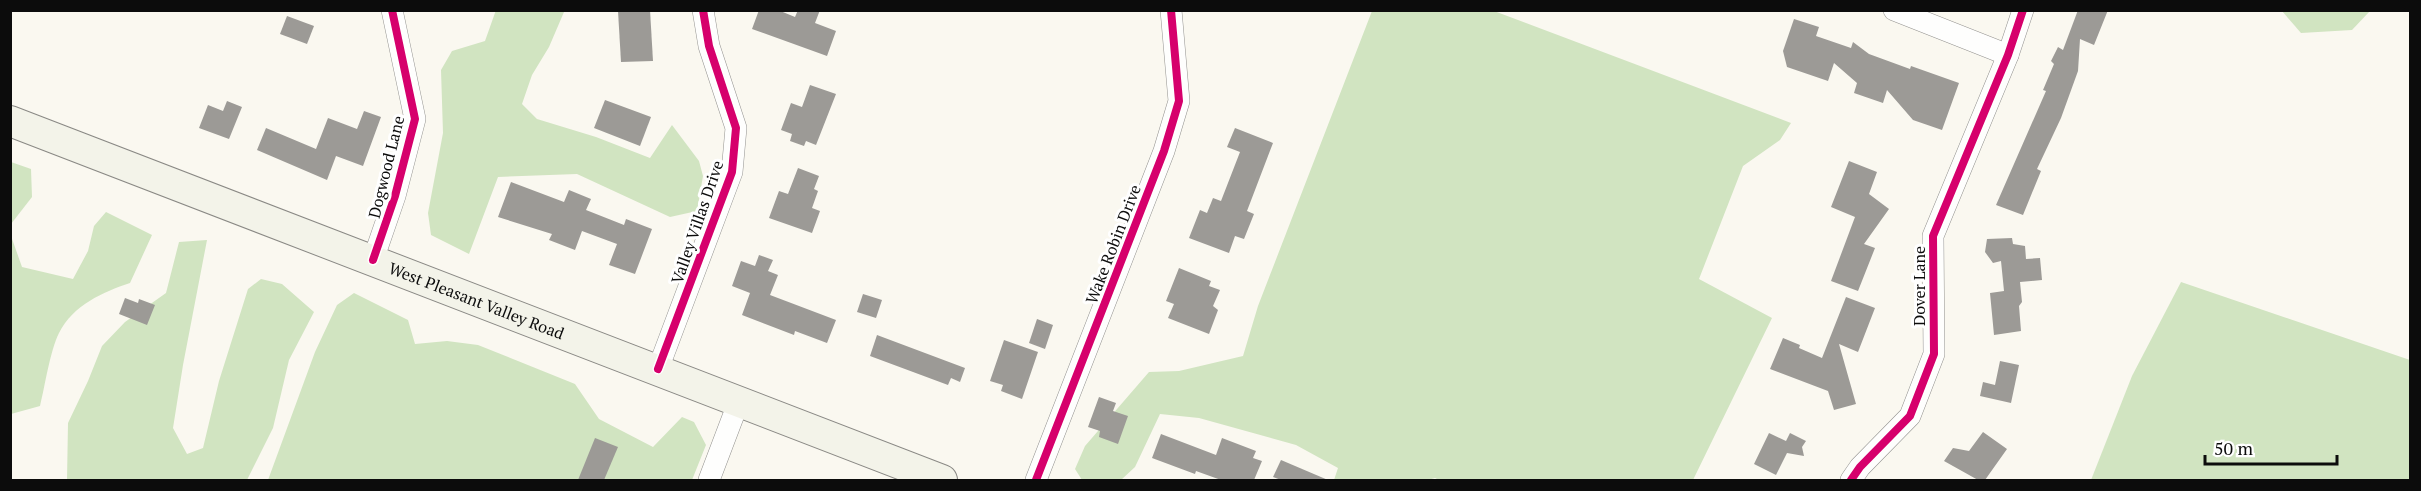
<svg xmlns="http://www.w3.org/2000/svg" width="2421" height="491" font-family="'PT Serif',serif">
<rect width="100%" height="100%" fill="#faf8f0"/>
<g fill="#d1e4c1">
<path d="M496,10L576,11L564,12L549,47L532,75L522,104L537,119L596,137L650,158L672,125L699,161L703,176L697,211L670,217L577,174L498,177L469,254L431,235L428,213L443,133L441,70L452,51L485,41Z"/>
<path d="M1372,11H1494L1791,123L1780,140L1743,166L1699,279L1772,318L1693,480H1439L1435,478L1428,480H1334L1338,468L1296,445L1199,418L1160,414L1135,467L1121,480H1082L1075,469L1085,446L1149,372L1179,371L1243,356L1258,306Z"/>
<path d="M2282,11H2370L2352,30L2301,33Z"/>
<path d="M11,162L31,169L32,197L11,224Z"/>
<path d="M106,212L152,235L130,283C103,292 73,305 59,333C50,351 45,386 40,406L11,414V236L22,267L73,279L88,251L94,226Z"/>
<path d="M207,240L183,365L173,428L187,454L203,448L219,381L248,289L261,279L282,284L314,312L289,360L273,428L247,480H67L68,423L88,381L102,346L125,322L166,293L179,242Z"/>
<path d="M2181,282L2410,360V480H2091L2132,376Z"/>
<path d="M354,293L408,320L415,344L447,341L478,345L575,384L599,419L653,447L682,417L694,422L706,445L692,480H268L315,352L337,305Z"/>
</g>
<g fill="#9c9a96">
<path d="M650,10L653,61L621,62L618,11Z"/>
<path d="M759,10H778L795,17L798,10H820L815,23L836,31L827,56L752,29Z"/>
<path d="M2078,10H2108L2094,45L2080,39L2078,71L2061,118L2037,169L2041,171L2023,215L1996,205L2046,91L2043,90L2054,64L2051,61L2058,47L2063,50Z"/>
<path d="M287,16L314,26L307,44L280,34Z"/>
<path d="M1794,19L1819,27L1816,36L1851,48L1853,42L1869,54L1910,69L1911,66L1959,83L1942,130L1913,120L1887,90L1883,103L1854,93L1857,83L1834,63L1828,81L1787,67L1783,51Z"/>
<path d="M810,85L836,94L816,145L806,141L804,146L790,141L792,134L781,130L791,103L802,107Z"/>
<path d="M605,100L651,117L640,146L594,128Z"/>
<path d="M227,101L242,107L229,139L199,128L208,105L223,111Z"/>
<path d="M364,111L381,117L363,166L336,156L327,180L257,150L266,128L316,149L328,118L357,129Z"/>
<path d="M1235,128L1273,143L1247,211L1254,214L1244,239L1235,236L1229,253L1189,238L1200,210L1207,213L1213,198L1221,201L1240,152L1227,147Z"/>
<path d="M1849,161L1877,172L1869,194L1889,209L1864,244L1875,248L1858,291L1831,281L1855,217L1831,207Z"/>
<path d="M798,168L819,176L814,189L818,191L812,208L820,211L812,233L769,218L779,191L788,194Z"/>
<path d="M511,182L564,202L569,190L591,199L586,210L624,225L626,219L652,229L635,274L609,265L617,244L582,231L575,250L549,240L552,234L498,217Z"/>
<path d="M2012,238L2013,244L2025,246L2026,259L2040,258L2042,280L2020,282L2022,302L2019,306L2021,331L1994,335L1990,293L2004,291L2001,261L1993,263L1985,252L1987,239Z"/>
<path d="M759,255L773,260L768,271L778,275L770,295L836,320L827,343L795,331L794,335L742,315L750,293L732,286L741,261L755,266Z"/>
<path d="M1179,268L1211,281L1209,286L1220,290L1213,306L1218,310L1209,334L1168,318L1174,304L1166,301Z"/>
<path d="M863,294L882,300L876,318L857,312Z"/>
<path d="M1846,297L1875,308L1858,352L1839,344L1856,404L1834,410L1828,391L1770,369L1783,338L1800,345L1799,348L1822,358Z"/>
<path d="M125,298L138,303L139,299L155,305L147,325L119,314Z"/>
<path d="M1037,319L1053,325L1045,349L1029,343Z"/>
<path d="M877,335L965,368L960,382L951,378L948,385L870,356Z"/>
<path d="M1004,340L1038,352L1022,399L1001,391L1003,385L990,381Z"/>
<path d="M2000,361L2019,365L2011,403L1980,396L1983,382L1995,385Z"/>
<path d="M1099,397L1116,403L1113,411L1128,416L1118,444L1099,437L1100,431L1088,427Z"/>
<path d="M1983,432L2007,449L1985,480H1978L1944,461L1953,448L1969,451Z"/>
<path d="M1769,433L1786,441L1790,433L1806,441L1802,447L1804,456L1787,453L1776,475L1754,464Z"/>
<path d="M1161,434L1216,455L1222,438L1256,451L1253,458L1262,461L1254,480H1221L1196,471L1195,474L1152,458Z"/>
<path d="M595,438L618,447L604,480H578Z"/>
<path d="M1281,460L1328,480H1281L1273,477Z"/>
</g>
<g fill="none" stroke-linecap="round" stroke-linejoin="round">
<g stroke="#93928f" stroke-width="22">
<g id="street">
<path d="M1894,10L2008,55"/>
<path d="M373,260L395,196L415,119L392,10"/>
<path d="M658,369L732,172L736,128L709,46L703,10"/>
<path d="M709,480L739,401"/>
<path d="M1036,480L1164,151L1179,101L1171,10"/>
<path d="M1851,480L1860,467L1910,416L1934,354L1933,236L2008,55L2023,10"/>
</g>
</g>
<g stroke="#8a8985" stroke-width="32">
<g id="secondary">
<path id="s1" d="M10,121L942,480"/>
</g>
</g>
<use href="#street" stroke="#fefefd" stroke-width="21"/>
<use href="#secondary" stroke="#f3f3e9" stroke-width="30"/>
<g stroke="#fff" stroke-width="11">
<g id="cycleway">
<path d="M373,260L395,196L415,119L392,10"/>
<path d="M658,369L732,172L736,128L709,46L703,10"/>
<path d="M1036,480L1164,151L1179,101L1171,10"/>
<path d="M1851,480L1860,467L1910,416L1934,354L1933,236L2008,55L2023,10"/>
</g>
</g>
<use href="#cycleway" stroke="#d6006c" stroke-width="8"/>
</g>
<g text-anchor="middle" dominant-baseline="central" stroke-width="6" stroke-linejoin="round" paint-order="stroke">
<g font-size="16" fill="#0c0c0c" stroke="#fff">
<text transform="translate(386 167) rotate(-76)">Dogwood Lane</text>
<text transform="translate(697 222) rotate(-71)">Valley Villas Drive</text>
<text transform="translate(1113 244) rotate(-69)">Wake Robin Drive</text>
<text transform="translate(1919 286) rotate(-90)">Dover Lane</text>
<text stroke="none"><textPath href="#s1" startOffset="500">West Pleasant Valley Road</textPath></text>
</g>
</g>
<rect width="2421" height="491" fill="none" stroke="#0c0c0c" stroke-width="24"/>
<path d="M2205 455v9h132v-9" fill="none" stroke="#0c0c0c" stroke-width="3"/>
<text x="2214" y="455" font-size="18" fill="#0c0c0c" stroke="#ffffff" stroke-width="4.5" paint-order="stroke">50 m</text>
</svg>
